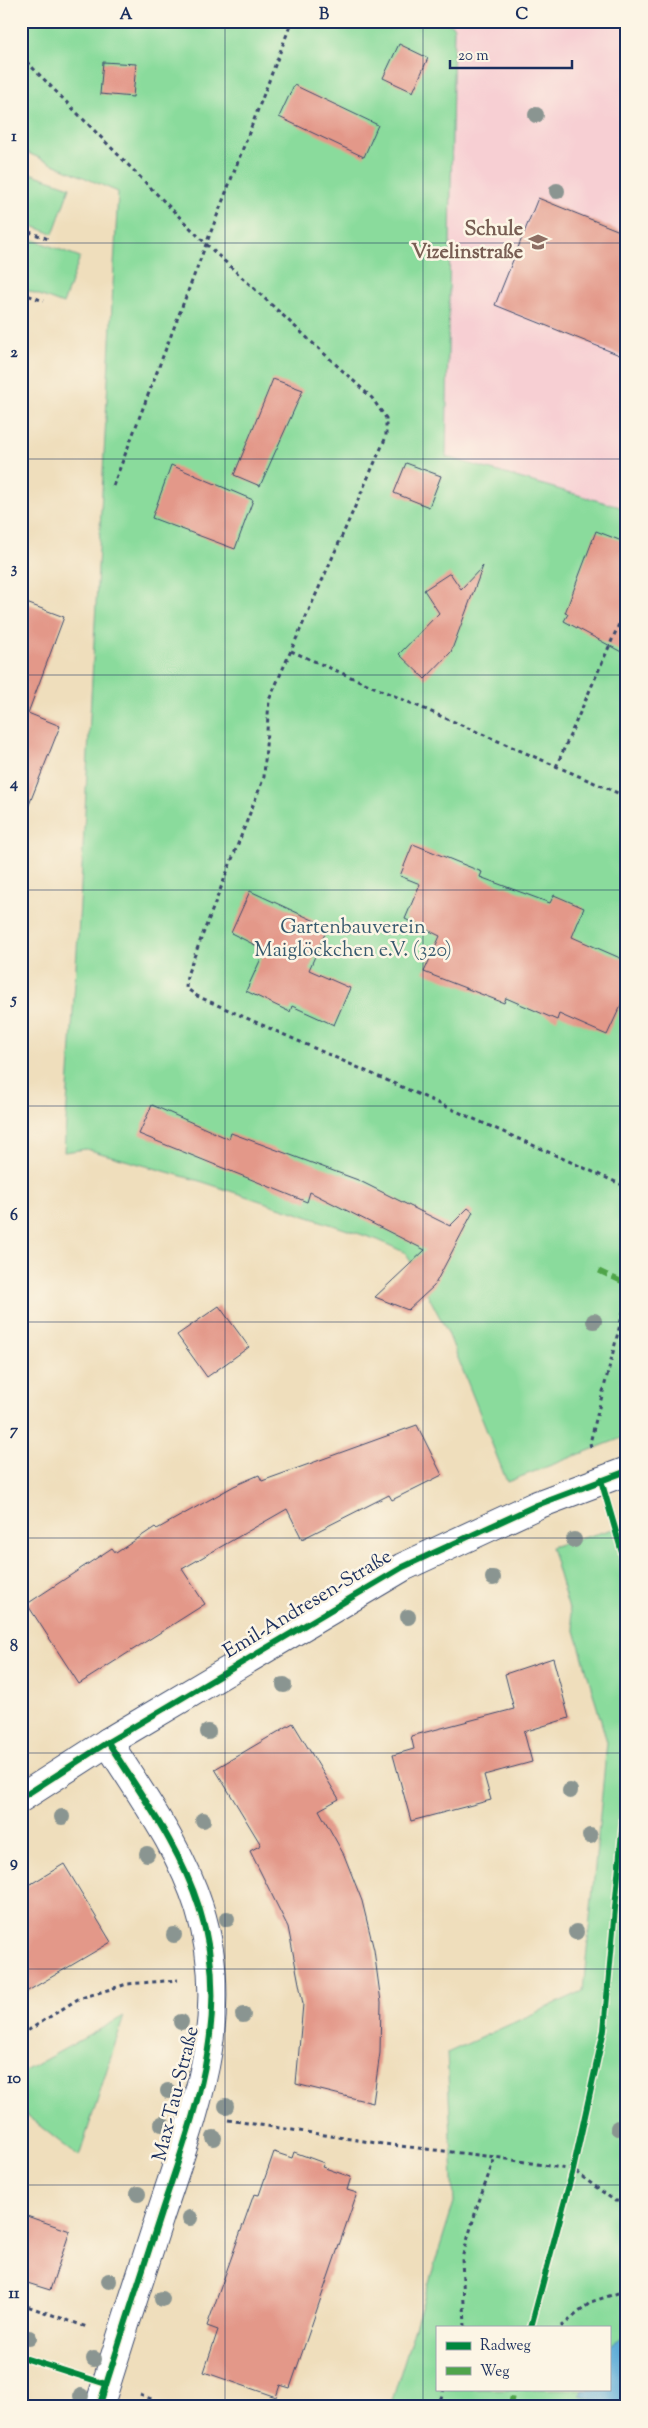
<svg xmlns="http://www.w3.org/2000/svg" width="648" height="2428" font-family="'Sorts Mill Goudy',serif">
<rect width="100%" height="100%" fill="#fcf5e5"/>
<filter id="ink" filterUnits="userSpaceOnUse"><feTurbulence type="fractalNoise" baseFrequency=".02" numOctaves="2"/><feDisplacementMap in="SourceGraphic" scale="10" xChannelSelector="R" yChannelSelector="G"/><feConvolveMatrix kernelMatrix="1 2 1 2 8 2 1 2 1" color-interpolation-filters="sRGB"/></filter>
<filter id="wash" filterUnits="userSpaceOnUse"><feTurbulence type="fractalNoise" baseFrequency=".0096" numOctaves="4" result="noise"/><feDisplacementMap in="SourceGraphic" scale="20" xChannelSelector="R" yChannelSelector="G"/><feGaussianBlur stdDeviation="1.12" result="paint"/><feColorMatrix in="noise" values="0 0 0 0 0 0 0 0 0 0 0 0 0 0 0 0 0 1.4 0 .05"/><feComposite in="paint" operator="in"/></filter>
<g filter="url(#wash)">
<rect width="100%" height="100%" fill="#efdebc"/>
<path fill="#f7cfd3" d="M447,21H627V509L446,457L454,27Z"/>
<g fill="#8adb9c" stroke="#52857d" fill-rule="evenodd">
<path d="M21,21H447L454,27L446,457L627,509V1436L507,1482L448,1333L406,1253L378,1240L203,1182L86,1149L64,1152L80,904L118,192L21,150Z"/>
<path d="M21,170L70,187L53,234L21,222Z"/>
<path d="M23,236L80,257L63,304L21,288Z"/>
<path d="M627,1525V2407H390L454,2202L447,2053L583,1991L607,1742L551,1547ZM437,2327H609V2389H437Z"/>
<path d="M124,2016L79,2157L21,2111V2073Z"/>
</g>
<path fill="#5eadd8" stroke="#3c6e9b" d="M627,2335V2407H619L580,2395L582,2389H609V2347Z"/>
<g id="blocks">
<g fill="#e39889">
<path d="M399,44L428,58L413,92L383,78Z"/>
<path d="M103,62L136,64L133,97L100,94Z"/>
<path d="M294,85L378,125L364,157L279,117Z"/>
<path d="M538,198L627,234V358L495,305Z"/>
<path d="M273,379L303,390L260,486L234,475Z"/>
<path d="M406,463L441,476L429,507L394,493Z"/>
<path d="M171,465L253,500L235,549L152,518Z"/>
<path d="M596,531L627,543V655L564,621L568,614L565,613Z"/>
<path d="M483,566L451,652L425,679L399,654L439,613L424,590L450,573L461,589Z"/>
<path d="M21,601L64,617L28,713L60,726L23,820L21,819Z"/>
<path d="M413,844L482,872L480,877L550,903L554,895L584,908L572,937L627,961V992L607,1035L559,1014L557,1020L506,998L504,1003L424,972L440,936L405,919L420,884L400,876Z"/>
<path d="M250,891L328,927L309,970L350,988L334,1025L292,1006L290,1012L246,991L265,950L231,933Z"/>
<path d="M152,1105L229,1139L231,1133L358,1180L450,1226L468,1208L473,1212L434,1286L408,1310L375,1297L425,1250L310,1192L307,1202L139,1134Z"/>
<path d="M219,1306L249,1347L207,1377L177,1335Z"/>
<path d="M417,1425L442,1475L392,1500L389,1495L302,1539L287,1509L182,1569L205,1604L79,1684L27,1604L112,1548L116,1553L155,1527L157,1529L234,1486L259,1475L262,1481Z"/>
<path d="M553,1658L569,1718L524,1732L532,1762L484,1775L491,1800L411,1821L393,1755L414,1749L411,1736L514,1709L505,1674Z"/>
<path d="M293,1723L339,1799L319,1810L344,1855L362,1901L374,1950L381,2002L380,2053L373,2103L296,2084L303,2004L288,1927L250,1851L261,1845L215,1769Z"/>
<path d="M64,1864L111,1942L21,1995V1890Z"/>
<path d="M274,2152L292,2158L294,2152L324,2163L322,2167L351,2177L347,2190L357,2193L290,2388L280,2385L276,2397L204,2372L218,2330L207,2326L254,2194L259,2195Z"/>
<path d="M21,2214L70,2231L50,2290L21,2281Z"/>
</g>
</g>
</g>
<g filter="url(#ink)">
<use href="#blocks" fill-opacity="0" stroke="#3b496c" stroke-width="1"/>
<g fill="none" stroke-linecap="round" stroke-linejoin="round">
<g stroke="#3b496c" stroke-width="30">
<g id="minor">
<path d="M21,1798L108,1742L403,1567L537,1505L627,1471"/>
<path d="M99,2407C119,2343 139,2280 160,2216C194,2113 234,2017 199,1907C180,1847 141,1795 108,1742"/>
</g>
</g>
<g stroke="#3b496c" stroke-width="3" stroke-dasharray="4 4" stroke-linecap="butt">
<path d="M21,56L206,244L372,398L386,418V437L269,700L264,777L187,975L186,988L197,996L627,1187"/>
<path d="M21,229L51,240"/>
<path d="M21,293L44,301"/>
<path d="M113,486L292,21"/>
<path d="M291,651L627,797"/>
<path d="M556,767L627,606"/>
<path d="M591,1447L590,1443L627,1297"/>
<path d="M614,1527L627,1523"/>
<path d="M21,2035L78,1999L127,1984L178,1980"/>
<path d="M228,2120L383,2144L495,2157L573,2170L615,2201H627"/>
<path d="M21,2304L87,2327"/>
<path d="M465,2327L462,2258L477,2207L495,2157"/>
<path d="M561,2327L591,2302L627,2290"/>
<path d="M21,2357L72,2374"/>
<path d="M140,2395L175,2407"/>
<path d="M438,2407L444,2389"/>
</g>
<use href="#minor" stroke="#fff" stroke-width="28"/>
<g stroke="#4fa44a" stroke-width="5" stroke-dasharray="10 5" stroke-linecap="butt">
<path d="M599,1271L627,1284"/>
<path d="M510,2407L514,2389"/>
</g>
<g stroke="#fcf5e5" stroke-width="9">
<g id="cycleway">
<path d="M601,1480L627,1570"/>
<path d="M21,1798L108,1742L403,1567L537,1505L627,1471"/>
<path d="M531,2327L573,2170L604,2030L627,1776"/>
<path d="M21,2357L106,2384"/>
<path d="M99,2407C119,2343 139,2280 160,2216C194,2113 234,2017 199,1907C180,1847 141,1795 108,1742"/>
</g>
</g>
<use href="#cycleway" stroke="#00873e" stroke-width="6"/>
</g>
<g fill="#8a9591">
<circle cx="536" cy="115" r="8"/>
<circle cx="557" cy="191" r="8"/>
<circle cx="594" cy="1321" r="8"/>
<circle cx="574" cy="1540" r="8"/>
<circle cx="493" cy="1578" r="8"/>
<circle cx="408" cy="1617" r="8"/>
<circle cx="284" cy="1685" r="8"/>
<circle cx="208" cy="1732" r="8"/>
<circle cx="570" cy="1791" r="8"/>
<circle cx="62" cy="1817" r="8"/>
<circle cx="203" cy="1820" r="8"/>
<circle cx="590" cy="1836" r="8"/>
<circle cx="147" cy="1854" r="8"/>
<circle cx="227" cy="1919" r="8"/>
<circle cx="576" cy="1932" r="8"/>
<circle cx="174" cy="1935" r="8"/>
<circle cx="243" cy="2015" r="8"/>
<circle cx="181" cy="2022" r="8"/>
<circle cx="168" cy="2091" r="8"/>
<circle cx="226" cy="2106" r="8"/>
<circle cx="162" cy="2124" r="8"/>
<circle cx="618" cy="2128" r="8"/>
<circle cx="214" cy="2138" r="8"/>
<circle cx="138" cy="2194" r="8"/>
<circle cx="190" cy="2218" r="8"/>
<circle cx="109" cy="2281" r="8"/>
<circle cx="162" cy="2299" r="8"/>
<circle cx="29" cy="2338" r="8"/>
<circle cx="94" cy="2359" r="8"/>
<circle cx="81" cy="2396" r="8"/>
</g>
</g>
<path fill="none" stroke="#1b2f5e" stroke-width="1" stroke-opacity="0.55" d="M225,21V2407M423,21V2407M21,243H627M21,459H627M21,675H627M21,890H627M21,1106H627M21,1322H627M21,1538H627M21,1753H627M21,1969H627M21,2185H627"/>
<defs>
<g id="school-bare" transform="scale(1.5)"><path d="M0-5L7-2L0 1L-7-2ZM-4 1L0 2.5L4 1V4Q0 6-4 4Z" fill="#8d6e63" stroke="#fcf5e5" stroke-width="2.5" paint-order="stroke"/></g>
</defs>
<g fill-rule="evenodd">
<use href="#school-bare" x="538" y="242"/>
</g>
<g text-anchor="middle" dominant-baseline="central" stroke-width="5" stroke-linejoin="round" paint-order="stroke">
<g font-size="20" font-weight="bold" fill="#785e54" stroke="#fcf5e5" text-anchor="end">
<text x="523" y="230">Schule<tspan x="523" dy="23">Vizelinstraße</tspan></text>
</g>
<g font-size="20" fill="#375a6e" stroke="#fcf5e5">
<text x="353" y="928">Gartenbauverein<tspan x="353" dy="23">Maiglöckchen e.V. (320)</tspan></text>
</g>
<g font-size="20" fill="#1b2f5e" stroke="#fcf5e5">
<text transform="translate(308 1605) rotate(-31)">Emil-Andresen-Straße</text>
<text transform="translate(177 2094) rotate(-76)">Max-Tau-Straße</text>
</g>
</g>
<rect width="648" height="2428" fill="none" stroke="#fcf5e5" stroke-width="55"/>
<rect x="436" y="2326" width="175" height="65" fill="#fcf5e5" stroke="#a2a6af"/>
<rect x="446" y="2342" width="25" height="8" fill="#00873e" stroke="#a2a6af"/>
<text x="480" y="2350" font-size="15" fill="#1b2f5e">Radweg</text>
<rect x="446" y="2367" width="25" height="8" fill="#4fa44a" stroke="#a2a6af"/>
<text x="480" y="2376" font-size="15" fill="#1b2f5e">Weg</text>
<path d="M450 60v8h122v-8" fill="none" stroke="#1b2f5e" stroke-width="2.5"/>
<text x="458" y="60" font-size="15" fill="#1b2f5e" stroke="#fcf5e5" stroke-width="4" paint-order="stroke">20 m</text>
<rect x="28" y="28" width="592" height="2372" fill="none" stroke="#1b2f5e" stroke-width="2"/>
<g font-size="16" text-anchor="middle" font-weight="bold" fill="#1b2f5e">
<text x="126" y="19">A</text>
<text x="324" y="19">B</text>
<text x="522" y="19">C</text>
<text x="14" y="141">1</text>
<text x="14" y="357">2</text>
<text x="14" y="573">3</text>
<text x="14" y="788">4</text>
<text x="14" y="1004">5</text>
<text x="14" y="1220">6</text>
<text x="14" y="1435">7</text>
<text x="14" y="1651">8</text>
<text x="14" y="1867">9</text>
<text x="14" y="2083">10</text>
<text x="14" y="2298">11</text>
</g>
</svg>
